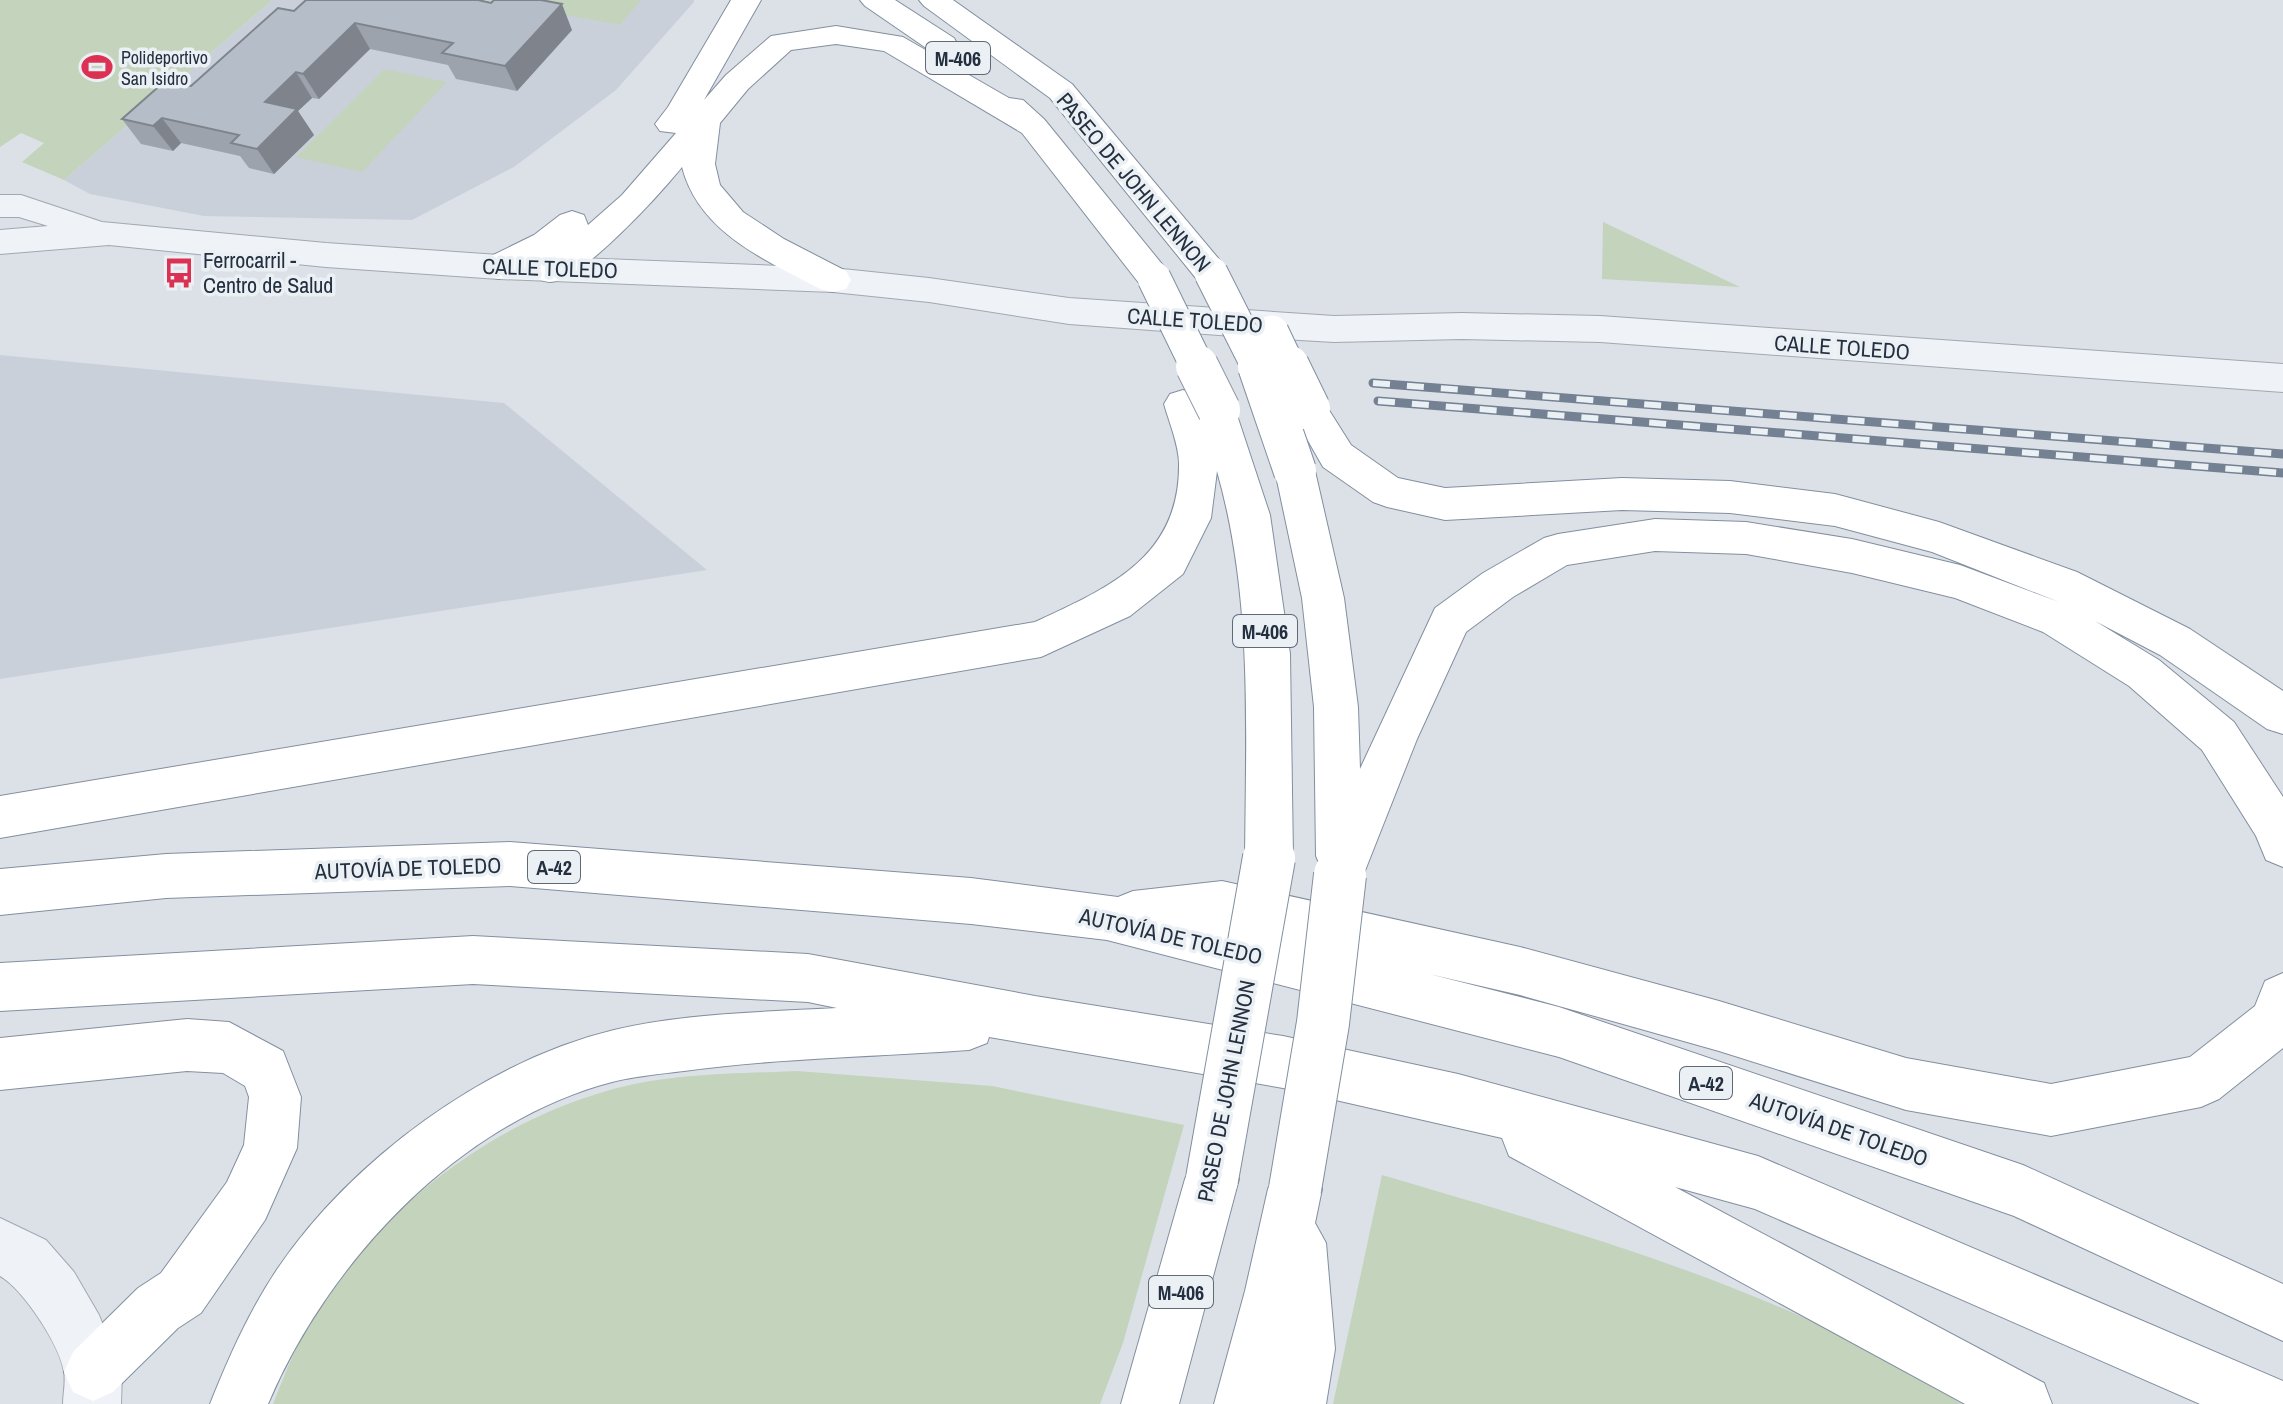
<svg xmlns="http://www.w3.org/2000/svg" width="2283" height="1404" font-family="'Archivo Narrow',sans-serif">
<rect width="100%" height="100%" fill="#dce1e8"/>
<g fill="#cad0da">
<path d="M272,0H694V2L616,90L514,167L412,220L204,216L90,194L64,180Z"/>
<path d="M0,355L504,403L707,570L0,679Z"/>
</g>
<g fill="#c3d3bc">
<path d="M0,0H272L64,180L22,162L44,143L21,133L0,147Z"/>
<path d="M486,0H641L620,25Z"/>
<path d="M384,69L447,82L362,172L296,157Z"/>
<path d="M1603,222L1740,287L1602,279Z"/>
<path d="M797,1071L992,1086L1184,1125L1123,1343L1100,1404H273C291,1359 309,1314 338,1274C346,1263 357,1253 367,1243C433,1172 516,1116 610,1090C670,1073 735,1074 797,1071Z"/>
<path d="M1382,1175C1548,1224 1719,1271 1873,1351C1904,1367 1933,1386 1962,1404H1333Z"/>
</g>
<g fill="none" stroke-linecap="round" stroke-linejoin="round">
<g stroke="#a1a8b2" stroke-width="2">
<g id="minor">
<path d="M0,195H21L102,222L326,243L499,255L833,268L929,278L1069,298L1334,316L1462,313L1600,316L2283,364V392L1600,342L1462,339L1334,342L1246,337L1069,324L929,302L833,292L499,279L326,267L109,245L0,254V230L48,226L19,217H0Z"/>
<path d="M0,1218L46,1240L74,1272L99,1315L122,1372L121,1404H63C63,1394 66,1382 64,1372C60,1345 23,1289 0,1276Z"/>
</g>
</g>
<g stroke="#828fa0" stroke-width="2">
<g id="highway">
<path d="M731,0H761L704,100L726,75L771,36L836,26L903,37L1009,98L1023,100L1044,119L1166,269L1172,278L1166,287L1154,290L1142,287L1022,133L884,51L836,44L791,50L748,89L720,123L715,164L720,185L743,212L784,239L846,271L851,280L846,289L833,292L820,289C766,260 699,233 682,167C662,192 581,282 550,282C546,282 542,280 538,279L532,270L537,262L499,279L487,276L481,267L487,258L534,235L560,215L572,211L584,215L588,225L622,195L676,133L660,131L655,124L668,107Z"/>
<path d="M860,0H895L954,38L958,45L954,52L943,54L932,52L865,6Z"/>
<path d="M919,0H953L1072,84L1223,264L1229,273L1223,282L1211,285L1199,282L1050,98L924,6Z"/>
<path d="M1183,390L1196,394L1202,406L1206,400L1219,396L1232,400L1270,515L1290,654L1293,858L1286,873L1269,880L1252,873L1245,858C1246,729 1253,597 1217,471L1211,518L1183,574L1130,616L1041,657L0,838V796L1035,622C1108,588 1180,558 1179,464C1179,445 1169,422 1164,404L1170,394Z"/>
<path d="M1309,395L1322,399L1351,445L1398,478L1445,488L1622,478L1730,481L1835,494L1939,522L2077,572L2190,629L2283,691V734L2267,729L2160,655L2095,621L2159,660L2234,722L2283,797V867L2266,860L2256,836L2202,750L2129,686L2043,632L1955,598L1852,573L1746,554L1655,551L1567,565L1513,597L1466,632L1417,739L1357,891L1340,897L1323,891L1316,875L1320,865L1316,856L1314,707L1302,598L1275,471L1281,460L1295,456L1309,460L1315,471L1344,598L1358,707L1360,769L1435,608L1483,573L1544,538L1558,534L1655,519L1746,522L1852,539L1960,565L2059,602L1932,552L1835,526L1730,513L1622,510L1445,520L1387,507L1373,502L1323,467L1290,409L1296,399Z"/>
<path d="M510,842L971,878L1118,897L1133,891L1222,881L1520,947L1719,1001L1906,1058L2051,1084L2190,1057L2255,1006L2265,981L2283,973V1048L2219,1099L2201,1107L2051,1136L1906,1110L1719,1051L1520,995L1429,974L1559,1007L2023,1165L2283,1284V1341L2014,1216L1559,1057L1107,940L971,924L510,886L166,898L0,915V869L166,854Z"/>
<path d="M473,936L808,954L1035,996L1283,1036L1458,1074L1758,1156L2283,1381V1404H2200L1755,1209L1675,1187L2044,1383L2052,1404H1965L1509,1156L1502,1138L1283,1088L989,1037L987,1043L969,1050C874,1057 778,1058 684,1071C660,1074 635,1076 612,1082C459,1122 328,1262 268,1404H210C229,1357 249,1311 278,1268C352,1160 485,1061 614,1030C686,1013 764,1012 837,1008L808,1002L473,984L0,1011V963Z"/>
<path d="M187,1019L229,1022L283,1051L301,1097L297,1148L265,1220L201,1313L178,1328L113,1392L93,1401L73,1392L64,1372L73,1352L138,1288L161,1273L227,1182L244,1145L249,1097L245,1086L223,1073L187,1071L0,1090V1038Z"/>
<path d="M1212,1152L1231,1160L1239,1179L1179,1404H1121L1185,1179L1193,1160Z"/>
<path d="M1295,1162L1314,1170L1322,1189L1315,1223L1326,1243L1335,1349L1326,1404H1214L1245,1291L1268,1189L1276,1170Z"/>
</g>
</g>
<use href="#minor" fill="#eff2f6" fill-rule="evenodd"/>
<use href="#highway" fill="#fff" fill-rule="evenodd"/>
<g stroke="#748193" stroke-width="9">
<g id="rail">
<path d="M1373,383L2283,454"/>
<path d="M1378,401L2283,473"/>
</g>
</g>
<use href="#rail" stroke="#ebf0f5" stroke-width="6" stroke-dasharray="17" stroke-linecap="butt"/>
<g stroke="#828fa0" stroke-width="35" stroke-linecap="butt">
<g id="highway-bridge-far2">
<path d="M1211,273L1259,368"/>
<path d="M1154,278L1198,368"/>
<path d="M1272,332L1289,368"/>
</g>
</g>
<g stroke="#828fa0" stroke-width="44" stroke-linecap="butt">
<g id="highway-bridge-far1">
<path d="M1197,366L1219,410"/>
<path d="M1259,366L1295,471"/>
<path d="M1288,366L1309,409"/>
</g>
</g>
<g stroke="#828fa0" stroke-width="54" stroke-linecap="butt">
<g id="highway-bridge">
<path d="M1212,1179L1269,858"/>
<path d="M1295,1189L1323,1023L1340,875"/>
</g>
</g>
<use href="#highway-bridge-far2" stroke="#fff" stroke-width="33"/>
<use href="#highway-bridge-far1" stroke="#fff" stroke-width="42"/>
<use href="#highway-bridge" stroke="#fff" stroke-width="52"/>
</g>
<path fill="#9ca3ac" d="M294,11L572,30L517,91L456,79L448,65L370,49L319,99L312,98L298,111L314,135L274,174L249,168L240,156L181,143L173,151L141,144L122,119L191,86Z"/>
<g fill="#7f848c">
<path d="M562,4L572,30L517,91L505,66Z"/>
<path d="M355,23L370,49L319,99L303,74Z"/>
<path d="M296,72L312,98L298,111L314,135L274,174L257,149L265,102Z"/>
<path d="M162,118L181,143L173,151L153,126Z"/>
</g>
<path fill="#b5bdc8" stroke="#7f848c" stroke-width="2" d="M306,0H478L491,3L494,0H541L562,4L505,66L442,53L453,43L355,23L303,74L296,72L265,102L297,109L257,149L231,143L239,135L162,118L153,126L122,119L165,81L191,86L278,8L294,11Z"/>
<defs>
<g id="stadium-bare" transform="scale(2.4)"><path d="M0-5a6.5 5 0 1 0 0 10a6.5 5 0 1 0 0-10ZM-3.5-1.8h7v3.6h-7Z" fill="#db3253" stroke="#ebf0f5" stroke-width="2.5" paint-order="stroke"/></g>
<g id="bus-bare" transform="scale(2.4)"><path d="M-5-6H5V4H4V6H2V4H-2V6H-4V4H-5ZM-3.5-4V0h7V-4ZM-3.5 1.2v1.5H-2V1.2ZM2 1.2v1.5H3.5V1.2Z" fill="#db3253" stroke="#ebf0f5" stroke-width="2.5" paint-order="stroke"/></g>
</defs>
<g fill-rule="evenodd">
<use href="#stadium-bare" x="97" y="67"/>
<use href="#bus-bare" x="179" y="273"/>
</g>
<g text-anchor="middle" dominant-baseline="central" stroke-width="7" stroke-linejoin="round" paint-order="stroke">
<g font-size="18" fill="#242f3f" stroke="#ebf0f5" text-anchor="start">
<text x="121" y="57">Polideportivo<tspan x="121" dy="21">San Isidro</tspan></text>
</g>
<g fill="#ebf0f5" stroke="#606976" stroke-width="2">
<rect x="926" y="42" width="64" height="32" rx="6"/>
<rect x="1233" y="615" width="64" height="32" rx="6"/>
<rect x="528" y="851" width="52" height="32" rx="6"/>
<rect x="1680" y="1067" width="52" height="32" rx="6"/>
<rect x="1149" y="1276" width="64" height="32" rx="6"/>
</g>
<g font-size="20" font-weight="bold" fill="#242f3f">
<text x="958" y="58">M-406</text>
<text x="1265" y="631">M-406</text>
<text x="554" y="867">A-42</text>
<text x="1706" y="1083">A-42</text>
<text x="1181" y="1292">M-406</text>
</g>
<g font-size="22" fill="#242f3f" stroke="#ebf0f5">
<text transform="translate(1134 182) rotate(50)">PASEO DE JOHN LENNON</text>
<text transform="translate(550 268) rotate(2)">CALLE TOLEDO</text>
<text transform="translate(1195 320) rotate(4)">CALLE TOLEDO</text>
<text transform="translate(1842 347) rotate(4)">CALLE TOLEDO</text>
<text transform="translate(408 868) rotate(-2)">AUTOVÍA DE TOLEDO</text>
<text transform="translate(1171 936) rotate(13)">AUTOVÍA DE TOLEDO</text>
<text transform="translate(1226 1091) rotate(-79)">PASEO DE JOHN LENNON</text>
<text transform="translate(1839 1129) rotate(19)">AUTOVÍA DE TOLEDO</text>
</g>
<g font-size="22" fill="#242f3f" stroke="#ebf0f5" text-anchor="start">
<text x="203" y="260">Ferrocarril -<tspan x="203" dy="25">Centro de Salud</tspan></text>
</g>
</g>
</svg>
